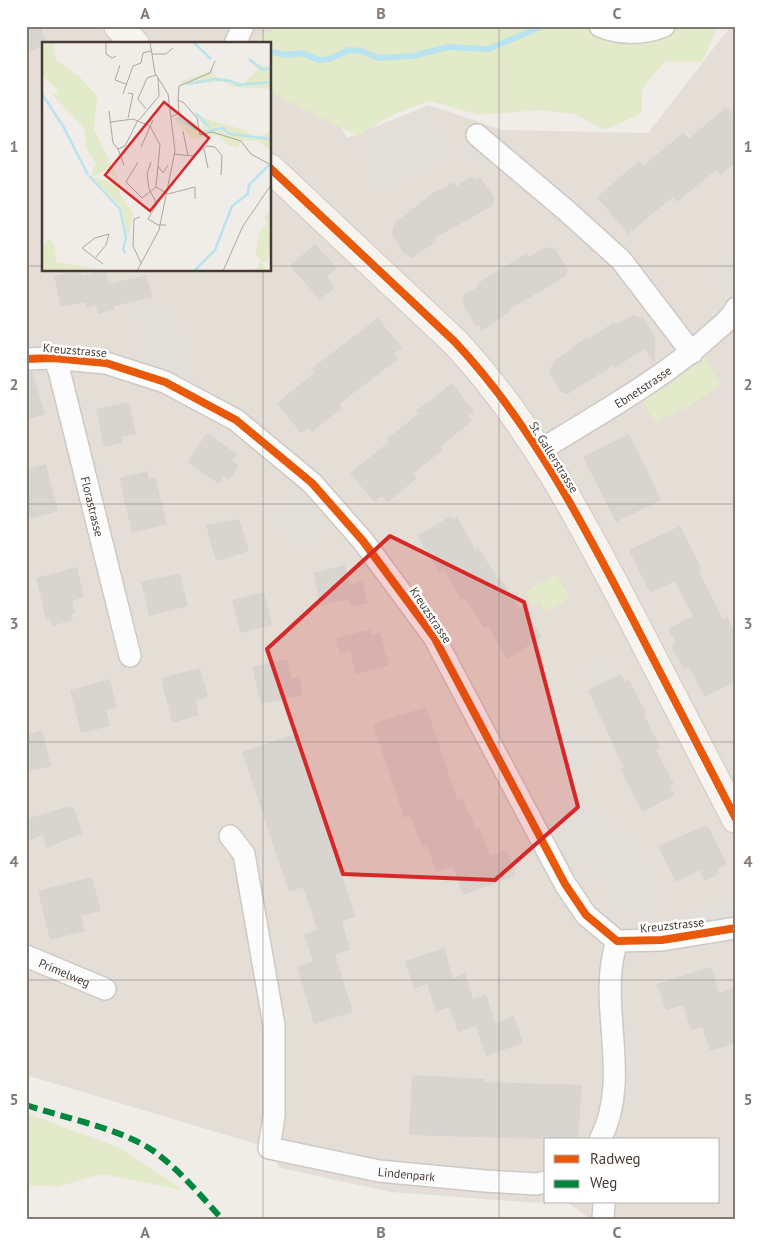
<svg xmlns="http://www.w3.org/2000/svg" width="762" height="1246" font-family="'PT Sans',sans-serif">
<rect width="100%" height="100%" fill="#f0ede9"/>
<path fill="#e4ded6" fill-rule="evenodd" d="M26,26H290L347,138L429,105L503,130L648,133L731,26H736V1220H593L566,1202H718V1140H546V1201L537,1203L391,1192L280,1168L269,1148L26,1075ZM44,44H270V270H44Z"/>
<g fill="#e3eac9">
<path d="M284,26H718L702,62L665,61L642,89V113L605,130L574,114L542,110L480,115L429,101L392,115L358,136L272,93L270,94V44H255L263,33Z"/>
<path d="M705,357L720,384L692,405L655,423L642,400L676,381Z"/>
<path d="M556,574L570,598L545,612L539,601L532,605L525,592Z"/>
<path d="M26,1113L120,1148L183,1190L101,1174L57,1187L26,1185Z"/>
</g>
<g fill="#e2deda">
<path d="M427,110L448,157L379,187L358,141Z"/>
<path d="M470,141L494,162L481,168L457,149Z"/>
<path d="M729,252L736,259V271L726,290L715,278Z"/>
<path d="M154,303L157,314L171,310L191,348L177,356L192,361L189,376L162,369L145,357L133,307Z"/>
<path d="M298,493L330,528L306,548L304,546L299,550L270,517Z"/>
<path d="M609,657L617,672L595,685L587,669Z"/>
<path d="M514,672L552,700L550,703L556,706L548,717L596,752L573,782L502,731L511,718L506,685Z"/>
<path d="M545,779L636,843L664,898L657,909L639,917L622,914L599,874L588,868L608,860L601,855L574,865L559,837L542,820Z"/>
<path d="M730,905L733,912H736V920L695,926L693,911Z"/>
</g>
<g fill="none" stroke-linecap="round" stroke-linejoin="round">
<path stroke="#b9e4ef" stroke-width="6" d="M273,52L286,55L302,53L319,60L329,59L349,50L361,51L379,58L413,56L448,47L489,49L543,26"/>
</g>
<g fill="#d8d4d0">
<path d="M26,26H40L47,43L26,53Z"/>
<path d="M726,107L736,118V162L720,175L716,170L677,202L673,197L628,234L597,197L639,161L643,166L683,133L689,139Z"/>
<path d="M472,176L475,179L481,178L495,199L492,206L435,238L437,241L412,258L403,253L392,234L395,223L438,189V191L454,182L457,186Z"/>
<path d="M315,244L337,268L327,277L335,287L320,300L290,266Z"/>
<path d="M546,247L555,249L568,269L565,277L508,310L509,312L481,332L480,326L475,325L463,304L464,295L478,287L477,284L526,253L529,257Z"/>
<path d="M78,270H80L82,276L106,270L109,284L146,275L153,297L114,306V310L98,314L96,305L86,308L85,302L61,307L54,276Z"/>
<path d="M632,315L643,318L655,336V363L644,349L615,368L614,365L568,394L561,392L549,372L553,362L587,337L588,339L614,322L616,325Z"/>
<path d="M378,318L402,348L394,354L398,359L339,404L342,408L312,432L309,427L301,433L277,403L314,373L311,369Z"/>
<path d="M26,371H32L45,414L26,420Z"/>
<path d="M452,383L474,411L468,416L472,421L440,447L442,450L413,474L417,478L387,503L382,496L374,502L350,473L389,442L387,439L418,414L416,411Z"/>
<path d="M129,402L136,434L121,437L122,443L104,447L96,409Z"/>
<path d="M207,433L237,454L232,461L239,466L229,480L224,476L219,484L187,462Z"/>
<path d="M629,434L661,500L616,522L583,457Z"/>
<path d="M46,464L58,511L26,520V469Z"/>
<path d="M147,471L149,479L155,477L167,524L132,533L119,478Z"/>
<path d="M451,516L453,519L457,517L476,551L478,547L497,578L500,577L519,608L523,606L542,637L507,659L488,626L484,628L465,598L461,600L444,569L439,573L417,536Z"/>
<path d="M239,519L249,551L216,561L206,525Z"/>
<path d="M680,526L701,568L698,570L723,619L727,617L736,634V681L704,697L689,667L684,670L671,646L676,643L668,629L693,616L675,581L650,593L629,550Z"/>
<path d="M345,565L350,585L362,581L368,603L351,607L349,599L321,606L313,573Z"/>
<path d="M77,567L84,597L72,601L75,613L72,614L73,620L52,626L50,618L46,619L36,578Z"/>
<path d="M180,573L188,606L149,616L141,582Z"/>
<path d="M264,592L272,625L240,633L232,600Z"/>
<path d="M370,629L371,635L380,633L389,665L356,674L350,651L340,654L336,638Z"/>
<path d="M287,659L292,678L299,677L303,695L261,704L252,667Z"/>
<path d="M200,668L208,697L196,700L199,715L172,723L161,678Z"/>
<path d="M621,674L625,682L629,680L646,713L644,714L660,748L656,750L674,784L670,786L675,795L642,812L620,769L624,768L588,690Z"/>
<path d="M110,679L117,708L106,710L110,726L81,733L70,690Z"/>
<path d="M426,707L458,801L463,799L469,816L471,815L476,829L480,828L490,856L507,850L516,876L463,895L453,866L436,872L427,846L423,847L410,816L404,818L373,724Z"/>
<path d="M42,730L51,766L26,772V734Z"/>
<path d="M295,734L327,825L355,917L342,921L350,950L335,954L353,1012L314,1024L297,966L313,962L304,934L317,930L303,887L289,892L242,752Z"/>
<path d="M70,806V808L74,807L82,834L46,848L43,835L26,841V819Z"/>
<path d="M707,825L727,864L717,869L720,873L705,881L700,870L676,882L658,846Z"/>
<path d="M92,877L101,911L81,916L85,931L50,940L38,891Z"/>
<path d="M444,948L453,978L465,973L473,999L486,994L495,1023L514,1016L523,1043L486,1056L476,1026L458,1032L449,1007L436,1012L427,984L414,989L405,961Z"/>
<path d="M711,967L719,993L736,987V1043L710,1051L702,1027L691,1030L683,1005L666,1010L657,984Z"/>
<path d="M412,1075L485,1079V1082L582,1085L578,1140L409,1135Z"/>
</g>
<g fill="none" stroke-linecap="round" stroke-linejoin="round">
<g stroke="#cdc9c5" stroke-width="24">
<g id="street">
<path d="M600,26C620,35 645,34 664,26"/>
<path d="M235,44L243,26"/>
<path d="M477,135L568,212L621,260L692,353"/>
<path id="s1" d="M53,358L59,370L130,656"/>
<path d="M26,359L53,358L106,363L165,382L236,420L312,483L363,541L434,637L565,884L586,915L617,941L662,940L736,928"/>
<path id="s2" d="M539,451C598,414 662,380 713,333C722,325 731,319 736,308"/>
<path id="s3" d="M230,836L244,854L274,1025V1116L269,1148L379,1171L485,1181L536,1184L546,1182"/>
<path id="s4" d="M26,956L105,989"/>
<path d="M600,1140C633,1077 596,1004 617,941"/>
<path d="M603,1220L604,1202"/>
</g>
</g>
<g stroke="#d1cac1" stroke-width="30">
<g id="secondary">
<path d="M118,26L135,44"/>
<path d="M270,168L455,342C530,422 581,520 631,616C666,684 701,751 736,819"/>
</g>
</g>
<use href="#street" stroke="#fdfcfc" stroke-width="21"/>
<use href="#secondary" stroke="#f7f3ee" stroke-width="28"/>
<path stroke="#00873e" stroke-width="6" stroke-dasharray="12 6" stroke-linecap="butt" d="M26,1105C64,1118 119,1128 152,1150C179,1169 200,1195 223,1220"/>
<g stroke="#fff" stroke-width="11">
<g id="cycleway">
<path d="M270,168L455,342C530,422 581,520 631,616C666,684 701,751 736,819"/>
<path d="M26,359L53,358L106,363L165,382L236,420L312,483L363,541L434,637L565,884L586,915L617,941L662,940L736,928"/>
</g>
</g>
<use href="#cycleway" stroke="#e8590c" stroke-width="8"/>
</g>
<path fill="#d62828" fill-opacity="0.2" stroke="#d62828" stroke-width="4" stroke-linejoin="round" d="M390,536L524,602L578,807L495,880L343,874L267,649Z"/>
<path fill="none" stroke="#827a74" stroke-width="1" stroke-opacity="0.55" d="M263,26V44M499,26V1220M26,266H44M270,266H736M263,270V1220M26,504H736M26,742H736M26,980H736"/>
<g text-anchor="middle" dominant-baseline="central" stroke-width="5" stroke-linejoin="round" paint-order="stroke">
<g font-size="12" fill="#463c35" stroke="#fff">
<text transform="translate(75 350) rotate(5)">Kreuzstrasse</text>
<text stroke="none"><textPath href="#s2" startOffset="122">Ebnetstrasse</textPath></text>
<text transform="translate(554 457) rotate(58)">St. Gallerstrasse</text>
<text stroke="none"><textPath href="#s1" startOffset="154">Florastrasse</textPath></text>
<text transform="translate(431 615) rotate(56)">Kreuzstrasse</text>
<text transform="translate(672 925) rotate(-6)">Kreuzstrasse</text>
<text stroke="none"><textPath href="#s4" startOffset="42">Primelweg</textPath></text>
<text stroke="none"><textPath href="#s3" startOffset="460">Lindenpark</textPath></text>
</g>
</g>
<g transform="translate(42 42)">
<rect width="229" height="229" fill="#f0ede9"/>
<path d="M0,0H14L11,5L14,18L37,34L55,54L52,87L77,139L65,128L50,135L76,142L79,154L91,172L86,196L79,165L48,135L54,122L44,106L43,87L6,48L12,53L16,48L0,34ZM205,17L219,25L229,23V47L192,45L180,39L137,44L140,39L170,28L176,36L202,41L216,27ZM150,69L164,77L203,88L212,95L224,92L229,87V109L217,99H201L195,105L186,103L175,93L151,97L131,77L136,75L161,88V82ZM229,170V208L225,220H220L226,229H212L219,218L213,212L217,191L225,181L222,175ZM7,196L13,204L14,220L57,227L0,229V206Z" fill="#e3eac9"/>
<path fill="none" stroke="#b9e4ef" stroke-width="2.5" d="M151,0L169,17M207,17L220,27H229M145,42L173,37L189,39L196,43L229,40M0,52L21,84L46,133M154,71L167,85M136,76L154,88M160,90L180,86L188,92M188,92L229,97M47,134L78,167L84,196L81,207L83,211M152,229L173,208L190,164L206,152L207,143L227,123"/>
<path fill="none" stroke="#aca6a1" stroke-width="1" d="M64,1V12L70,16L74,14M110,12H124L131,6M173,19L168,31L137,44L136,58L142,61L155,76L158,93L170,90L199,99L209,112L229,123M78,23L73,38L84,42M81,52L91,24L99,21L101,11L109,9M104,67L96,57L105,36L114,33M67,69L71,101L76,107L83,104L96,78M129,75L137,71L136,58M86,76L91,52L86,51M97,78L117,54L116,36M69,80L91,77L108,84L118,103L114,145L126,152L153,145V157M141,89L146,114M99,105L111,78M76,107L82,123M162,107L166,126M132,112L150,114L165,104L173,105L180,114L179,133M96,120L84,140L100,156L114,145M109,120L105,132L107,147L115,162L106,177L116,183H124M116,124L121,131L126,123M98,175L92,177L91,204L99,221M54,215L64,203L67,192L53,196L40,206L61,222M95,229L117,188L133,109L126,52L113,31L108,0M181,229L201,184L229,143"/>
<path fill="#d62828" fill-opacity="0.15" stroke="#d62828" stroke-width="2.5" d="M122,60L167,96L108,169L63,133Z"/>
<rect width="229" height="229" fill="none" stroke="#463c35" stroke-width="2.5"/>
</g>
<rect width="762" height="1246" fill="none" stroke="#ffffff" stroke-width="55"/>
<rect x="544" y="1138" width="175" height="65" fill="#ffffff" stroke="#b5b1ae"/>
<rect x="554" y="1155" width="25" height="8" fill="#e8590c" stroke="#b5b1ae"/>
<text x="590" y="1164" font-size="15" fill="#463c35">Radweg</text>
<rect x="554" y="1180" width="25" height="8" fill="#00873e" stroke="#b5b1ae"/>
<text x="590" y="1188" font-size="15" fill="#463c35">Weg</text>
<rect x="28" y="28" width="706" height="1190" fill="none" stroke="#827a74" stroke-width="2"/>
<g font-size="16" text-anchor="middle" font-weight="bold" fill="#827a74">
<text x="145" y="19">A</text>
<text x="381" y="19">B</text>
<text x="617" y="19">C</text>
<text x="14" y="152">1</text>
<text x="748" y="152">1</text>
<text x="14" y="390">2</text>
<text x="748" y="390">2</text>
<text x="14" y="629">3</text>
<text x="748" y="629">3</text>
<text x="14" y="867">4</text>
<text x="748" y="867">4</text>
<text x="14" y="1105">5</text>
<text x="748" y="1105">5</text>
<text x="145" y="1238">A</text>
<text x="381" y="1238">B</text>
<text x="617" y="1238">C</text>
</g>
</svg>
